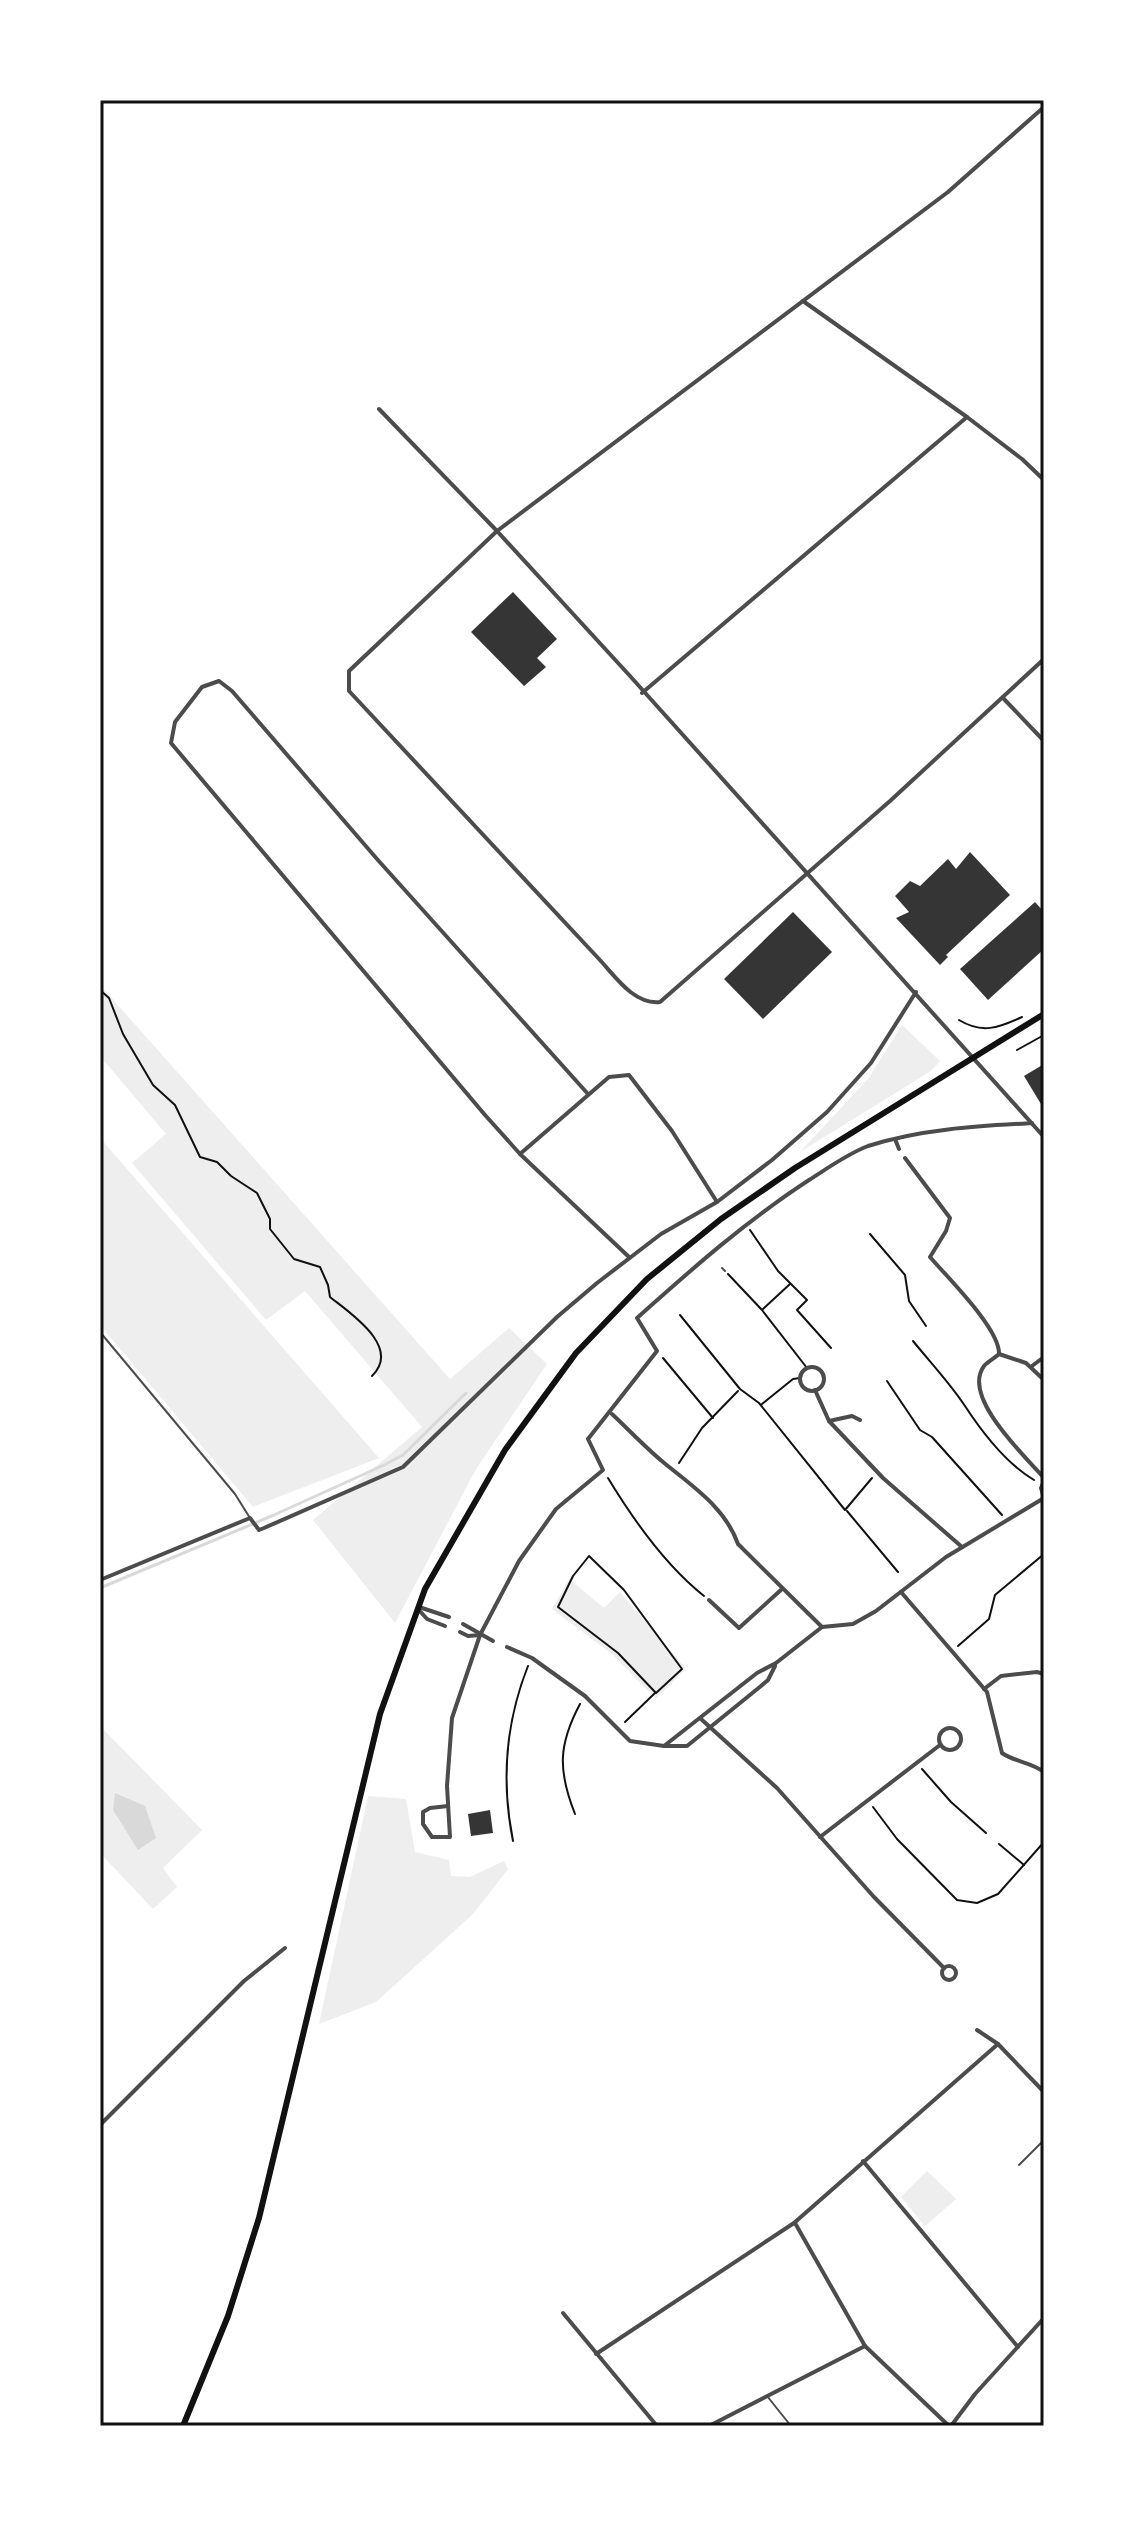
<svg xmlns="http://www.w3.org/2000/svg" width="1144" height="2526" font-family="'DejaVu Sans',sans-serif">
<rect width="100%" height="100%" fill="#fff"/>
<g fill="#eee">
<path d="M100,985L450,1379L509,1328L547,1364L476,1469L395,1623L313,1520L422,1427L305,1291L266,1320L132,1163L166,1134L100,1056Z"/>
<path d="M902,1025L940,1061L931,1071L800,1152L868,1079Z"/>
<path d="M100,1138L379,1458L253,1507L100,1325Z"/>
<path d="M569,1579L604,1608L620,1592L686,1669L656,1699L612,1654L552,1609Z"/>
<path d="M100,1726L202,1830L163,1868L177,1887L153,1909L100,1853Z"/>
<path d="M368,1796L406,1799L415,1852L449,1860L451,1876L470,1877L504,1861L508,1869L473,1914L376,2002L319,2024Z"/>
<path d="M927,2171L956,2199L925,2226L901,2197Z"/>
</g>
<path fill="#d9d9d9" d="M115,1793L145,1806L156,1838L138,1850L113,1810Z"/>
<g fill="none" stroke-linecap="round" stroke-linejoin="round">
<path stroke="#d9d9d9" stroke-width="3" d="M100,1588L274,1515L384,1465L403,1455L466,1393"/>
</g>
<g fill="#353535">
<path d="M513,592L557,639L537,658L546,667L524,686L471,632Z"/>
<path d="M970,852L1010,895L946,955L948,957L940,965L896,918L909,912L895,896L910,881L920,886L948,859L956,869Z"/>
<path d="M1035,902L1044,912V949L988,1000L960,969Z"/>
<path d="M793,912L832,952L763,1019L724,979Z"/>
<path d="M1044,1064V1109L1024,1076Z"/>
<path d="M490,1810L493,1833L471,1836L468,1814Z"/>
</g>
<g fill="none" stroke-linecap="round" stroke-linejoin="round">
<g stroke="#111" stroke-width="2">
<path d="M100,990L109,998L123,1034L153,1085L175,1105L200,1157L217,1162L231,1176L257,1193L270,1219V1229L294,1259L320,1267L328,1285L330,1297C350,1313 402,1347 372,1376"/>
<path d="M959,1020C982,1034 998,1028 1022,1017"/>
<path d="M1017,1050L1044,1035"/>
<path d="M750,1230L778,1271L807,1300L797,1310L831,1348"/>
<path d="M870,1234L905,1275L909,1301L926,1326"/>
<path d="M728,1274L762,1310L807,1368"/>
<path d="M763,1309L790,1284"/>
<path d="M680,1315L740,1389L759,1403L845,1510L872,1478"/>
<path d="M913,1341C930,1362 950,1383 965,1406C982,1432 1007,1464 1034,1480"/>
<path d="M663,1358L713,1418"/>
<path d="M887,1381L920,1430L932,1437L1002,1515"/>
<path d="M762,1404L793,1379L800,1378"/>
<path d="M679,1463L702,1428L738,1391"/>
<path d="M608,1478C634,1521 665,1565 704,1596"/>
<path d="M847,1511L898,1572"/>
<path d="M589,1556L624,1590L682,1669L656,1693L618,1653L558,1607L573,1576Z"/>
<path d="M958,1646L989,1619L995,1595L1044,1554"/>
<path d="M625,1722L655,1693"/>
<path d="M922,1769L951,1802L986,1833"/>
<path d="M873,1807L897,1839L957,1900L977,1903L998,1894L1044,1842"/>
<path d="M575,1814C558,1771 558,1745 580,1704"/>
<path d="M513,1841C501,1781 505,1724 528,1666"/>
<path d="M999,1844L1024,1865"/>
</g>
<g stroke="#4c4c4c" stroke-width="2">
<path d="M722,1268L725,1271"/>
<path d="M100,1332L235,1494L250,1518"/>
<path d="M1019,2165L1044,2140"/>
<path d="M767,2396L791,2426"/>
</g>
<g stroke="#4c4c4c" stroke-width="4">
<path d="M1044,107L948,192L497,531L349,671V691L599,959C615,976 634,1005 660,1002L890,801L1044,659"/>
<path d="M803,301L967,417L1022,459L1044,480"/>
<path d="M379,409L497,531L630,676L1044,1137"/>
<path d="M642,693L967,417"/>
<path d="M1004,699L1044,741"/>
<path d="M588,1094L377,859L232,691L219,681L202,687L175,722L171,743L485,1115L520,1154L629,1257"/>
<path d="M895,1139L899,1149"/>
<path d="M520,1154L609,1077L629,1075L672,1131L717,1202"/>
<path d="M905,1158L950,1218L946,1231L930,1257C948,1278 1000,1329 999,1354C995,1358 987,1362 984,1366C961,1397 1025,1456 1044,1478"/>
<path d="M999,1354L1026,1363L1044,1380"/>
<path d="M1032,1366L1044,1357"/>
<circle cx="812" cy="1379" r="12"/>
<path d="M815,1390L829,1421L883,1478L962,1547"/>
<path d="M612,1414C629,1430 645,1447 663,1462C692,1486 725,1507 738,1544L822,1627"/>
<path d="M829,1421L852,1416L860,1420"/>
<path d="M1044,1498L1041,1488L1044,1481"/>
<path d="M100,1580L250,1518L259,1530L264,1528L403,1467L557,1317L597,1283L661,1234L717,1202L772,1160L827,1112L871,1063L916,992"/>
<path d="M901,1592L987,1692L1002,1753C1015,1762 1031,1762 1044,1772"/>
<path d="M709,1600L739,1628L782,1589"/>
<path d="M419,1607L449,1617"/>
<path d="M418,1609L427,1619L445,1626"/>
<path d="M463,1624L493,1641"/>
<path d="M460,1632L468,1636L480,1635"/>
<path d="M507,1647L532,1658L585,1696L630,1741L664,1746H687L761,1686L768,1680L775,1666"/>
<path d="M984,1689L1001,1676L1037,1672L1044,1674"/>
<path d="M701,1719L777,1788L874,1897L944,1968"/>
<circle cx="950" cy="1739" r="11"/>
<path d="M664,1746L757,1673L776,1663L822,1627L853,1624L876,1611L946,1557L1044,1498"/>
<path d="M448,1806L430,1808L423,1812V1824L432,1837H450L447,1786L452,1718L480,1635L519,1561L556,1509L603,1470L588,1439L657,1351L637,1318C693,1268 746,1221 809,1180C828,1168 847,1154 868,1146C920,1129 978,1126 1032,1123"/>
<path d="M820,1837L940,1745"/>
<circle cx="949" cy="1973" r="7"/>
<path d="M977,2030L998,2044L1044,2092"/>
<path d="M100,2125L244,1981L285,1948"/>
<path d="M863,2161L1018,2347"/>
<path d="M795,2223L865,2346L949,2426"/>
<path d="M563,2313L657,2426"/>
<path d="M596,2354L794,2223L998,2044"/>
<path d="M709,2426L865,2346"/>
<path d="M951,2426L975,2394L1044,2318"/>
</g>
<path stroke="#111" stroke-width="6" d="M183,2426L228,2316L259,2218L380,1714L425,1589L505,1450L576,1353L647,1279L721,1219L795,1168L1044,1014"/>
</g>
<rect width="1144" height="2526" fill="none" stroke="#ffffff" stroke-width="204"/>
<rect x="102" y="102" width="940" height="2322" fill="none" stroke="#111" stroke-width="3"/>
</svg>
